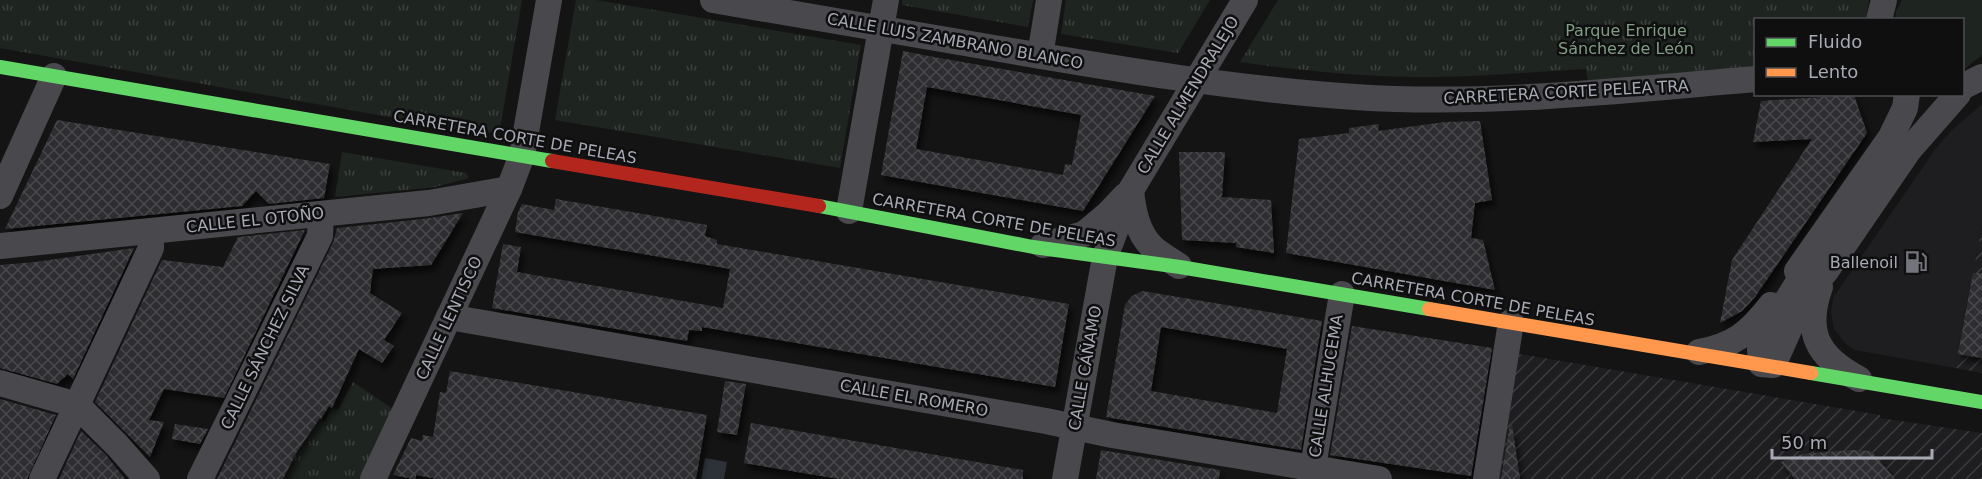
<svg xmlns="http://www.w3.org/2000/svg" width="1982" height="479" font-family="'DejaVu Sans',sans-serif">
<defs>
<pattern id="industrial-furrows" width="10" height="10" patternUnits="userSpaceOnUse" patternTransform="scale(1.5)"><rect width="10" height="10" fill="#1e1e20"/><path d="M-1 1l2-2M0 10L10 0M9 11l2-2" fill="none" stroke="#3c3c3e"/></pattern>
<pattern id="grass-tufts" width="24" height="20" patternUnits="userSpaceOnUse" patternTransform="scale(1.5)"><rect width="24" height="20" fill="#1e241f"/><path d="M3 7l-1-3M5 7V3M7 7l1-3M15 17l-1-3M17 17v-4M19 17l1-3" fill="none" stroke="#3c413d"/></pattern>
<pattern id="building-cross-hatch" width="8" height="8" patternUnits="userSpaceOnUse" patternTransform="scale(1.5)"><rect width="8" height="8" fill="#2f2f30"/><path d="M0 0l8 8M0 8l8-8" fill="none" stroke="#4a4a4c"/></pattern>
<filter id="shadow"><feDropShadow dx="3.5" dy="6" stdDeviation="3" flood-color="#0009"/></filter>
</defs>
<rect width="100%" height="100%" fill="#141414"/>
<path fill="#1e1e20" d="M1982,104V225L1955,368L1855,350L1848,346L1834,329L1831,313L1833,298L1934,151L1950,132Z"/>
<g fill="url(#industrial-furrows)">
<path d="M1982,225V373L1955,368Z"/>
<path d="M1519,354L1880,415V418L1982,433V479H1499Z"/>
</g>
<g fill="url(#grass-tufts)">
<path d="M0,0H522L500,129L485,134L0,48Z"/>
<path d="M576,0H596L861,45L840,168L555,120Z"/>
<path d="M902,0H1033L1028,27L902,5Z"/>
<path d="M1066,0H1210L1178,53L1061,34Z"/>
<path d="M1278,0H1869L1866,19L1756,20L1755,69L1588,82L1586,69C1529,72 1471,78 1413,77C1355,76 1297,70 1240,62Z"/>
<path d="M342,152L466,173L469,178L435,187L335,197Z"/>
<path d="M353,382L393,409L360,479H283L300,443L302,444L320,418L325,421L332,408L338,410Z"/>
</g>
<path fill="#1e241f" d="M1902,0H1982V55L1963,70L1962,20L1895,19L1896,11Z"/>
<path fill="#2c3238" d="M705,458L727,462L724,479H701Z"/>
<g fill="url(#building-cross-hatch)" fill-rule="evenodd" filter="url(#shadow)">
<path d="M903,51L934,57L1155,96L1083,211L920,182L881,175ZM927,87L1081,115L1072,165L1065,164L1063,175L916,149Z"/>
<path d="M1854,95L1867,133L1755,297L1742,311L1720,323L1732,260L1812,139L1753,142L1761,101Z"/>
<path d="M57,120L330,164L324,198L269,204L256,191L242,206L5,229Z"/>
<path d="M1480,121L1492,200L1475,203L1471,238L1483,240L1495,290L1286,253L1299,139L1349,133V128L1379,124L1378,131L1445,122Z"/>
<path d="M1179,152H1225L1222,197L1271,200L1274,253L1236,247V243L1182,240Z"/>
<path d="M556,199L707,225L705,236L717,240V244L1069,304L1055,387L702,327V331L689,330L687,341L492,308L503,244L521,247L517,272L723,308L730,269L515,232L518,212L522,204L554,210Z"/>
<path d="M463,213L431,265L373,269L370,293L402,313L384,340L394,346L382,363L359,349L332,408L329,406L321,419L320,418L296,453L283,479H217L333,243L337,228L423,219Z"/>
<path d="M305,230L224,398L164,389L149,420L164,422L150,457L95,402L162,260L223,267L238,237Z"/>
<path d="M134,248L73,379L68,374L57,384L0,368V265L35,262Z"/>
<path d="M1973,273H1982V358L1958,354Z"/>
<path d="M1142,291L1322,321L1301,450L1106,417L1125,305L1132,296ZM1161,327L1287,349L1277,413L1151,391Z"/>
<path d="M1352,326L1492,348L1471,476L1330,455Z"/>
<path d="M450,371L707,415L696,479H437L416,475V479H413L393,475L411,438L422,441L423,435L433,437L440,392L446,393Z"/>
<path d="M725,381L746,384L737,435L717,432Z"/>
<path d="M0,399L56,415L27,479H0Z"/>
<path d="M751,423L1023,470V479H839L744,463Z"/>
<path d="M175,424L208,429L200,444L172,439Z"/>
<path d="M1510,425H1512L1520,479H1501Z"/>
<path d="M81,431L106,455L125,479H59Z"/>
<path d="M1101,450L1220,470L1219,479H1096Z"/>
<path d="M1851,450L1871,451L1895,479H1795L1781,462L1803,454Z"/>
</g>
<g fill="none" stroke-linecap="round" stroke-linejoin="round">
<g stroke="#49494d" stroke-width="26">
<path d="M713,0C809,16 904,33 1000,49C1117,69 1236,89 1355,97C1489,106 1623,90 1756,79"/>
<path d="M1879,20L1884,0"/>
<path d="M1040,56L1049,0"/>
<path d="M1962,87L1982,77"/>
<path d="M1131,190C1133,210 1137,232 1152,247C1159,254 1171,260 1179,266"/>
<path d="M0,196L54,76"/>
<path d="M849,211L886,0"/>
<path d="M1043,245L1084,234L1108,214L1125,196"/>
<path d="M0,246L429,203L509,189"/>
<path d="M1808,258L1801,278L1767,332L1760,349L1761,364L1773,365C1789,332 1799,298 1826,271L1909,150L1958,94"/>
<path d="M1797,271L1891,137L1905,108L1907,94"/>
<path d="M1820,287C1804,332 1817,357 1859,379"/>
<path d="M449,317L1046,421L1112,435L1379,479"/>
<path d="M1699,352C1735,345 1749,333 1771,305"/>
<path d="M0,383L77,405L117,445L147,479"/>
<path d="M42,479L151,248V231"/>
<path d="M200,479L320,236L321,214"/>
<path d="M373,479L509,189L522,155L549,0"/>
<path d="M1065,479L1105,257L1131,190L1245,0"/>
<path d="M1311,479L1342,294"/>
<path d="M1486,479L1511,322"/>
</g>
<g stroke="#63d668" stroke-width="14">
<path d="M0,67L552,161"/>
<path d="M819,206L1033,247L1180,267L1429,309"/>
<path d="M1811,373L1982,402"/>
</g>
<path stroke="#ff974d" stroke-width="14" d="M1429,309L1811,373"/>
<path stroke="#b3261e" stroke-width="14" d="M552,161L819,206"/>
</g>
<defs>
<g id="fuel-bare" transform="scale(1.8)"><path d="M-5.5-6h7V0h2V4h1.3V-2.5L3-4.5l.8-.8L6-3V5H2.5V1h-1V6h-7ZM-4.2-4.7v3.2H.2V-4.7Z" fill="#74757c" stroke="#0f0f10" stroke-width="2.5" paint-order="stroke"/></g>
</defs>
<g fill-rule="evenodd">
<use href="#fuel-bare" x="1916" y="262"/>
</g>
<g text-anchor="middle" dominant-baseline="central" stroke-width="5" stroke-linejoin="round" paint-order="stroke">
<g font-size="16" fill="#809d85" stroke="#0f0f10">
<text x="1626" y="30">Parque Enrique<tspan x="1626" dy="18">Sánchez de León</tspan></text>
</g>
<g font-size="16" fill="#a7a9b4" stroke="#0f0f10">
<text transform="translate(955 41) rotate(10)">CALLE LUIS ZAMBRANO BLANCO</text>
<text transform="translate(1566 92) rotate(-3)">CARRETERA CORTE PELEA TRA</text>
<text transform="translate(1188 95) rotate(-59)">CALLE ALMENDRALEJO</text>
<text transform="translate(515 137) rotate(10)">CARRETERA CORTE DE PELEAS</text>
<text transform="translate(255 220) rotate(-6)">CALLE EL OTOÑO</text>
<text transform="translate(994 220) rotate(10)">CARRETERA CORTE DE PELEAS</text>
<text transform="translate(1473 299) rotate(10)">CARRETERA CORTE DE PELEAS</text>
<text transform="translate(449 318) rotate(-65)">CALLE LENTISCO</text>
<text transform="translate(265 347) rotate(-64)">CALLE SÁNCHEZ SILVA</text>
<text transform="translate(1085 368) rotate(-80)">CALLE CÁÑAMO</text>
<text transform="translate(1326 386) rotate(-81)">CALLE ALHUCEMA</text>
<text transform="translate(914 398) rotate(10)">CALLE EL ROMERO</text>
</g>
<g font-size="16" fill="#a7a9b4" stroke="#0f0f10" text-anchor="end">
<text x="1898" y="262">Ballenoil</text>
</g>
</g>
<rect x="1754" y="18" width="210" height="78" fill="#0f0f10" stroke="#4c4d52" stroke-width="1.5"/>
<rect x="1766" y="38" width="30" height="9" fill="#63d668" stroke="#4c4d52" stroke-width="1.5"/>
<text x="1808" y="48" font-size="18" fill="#a7a9b4">Fluido</text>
<rect x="1766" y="68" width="30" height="9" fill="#ff974d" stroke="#4c4d52" stroke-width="1.5"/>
<text x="1808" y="78" font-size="18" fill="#a7a9b4">Lento</text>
<path d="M1772 449v9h160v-9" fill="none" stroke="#a7a9b4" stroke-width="3"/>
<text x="1781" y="449" font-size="18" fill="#a7a9b4" stroke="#0f0f10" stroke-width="4.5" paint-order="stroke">50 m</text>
</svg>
